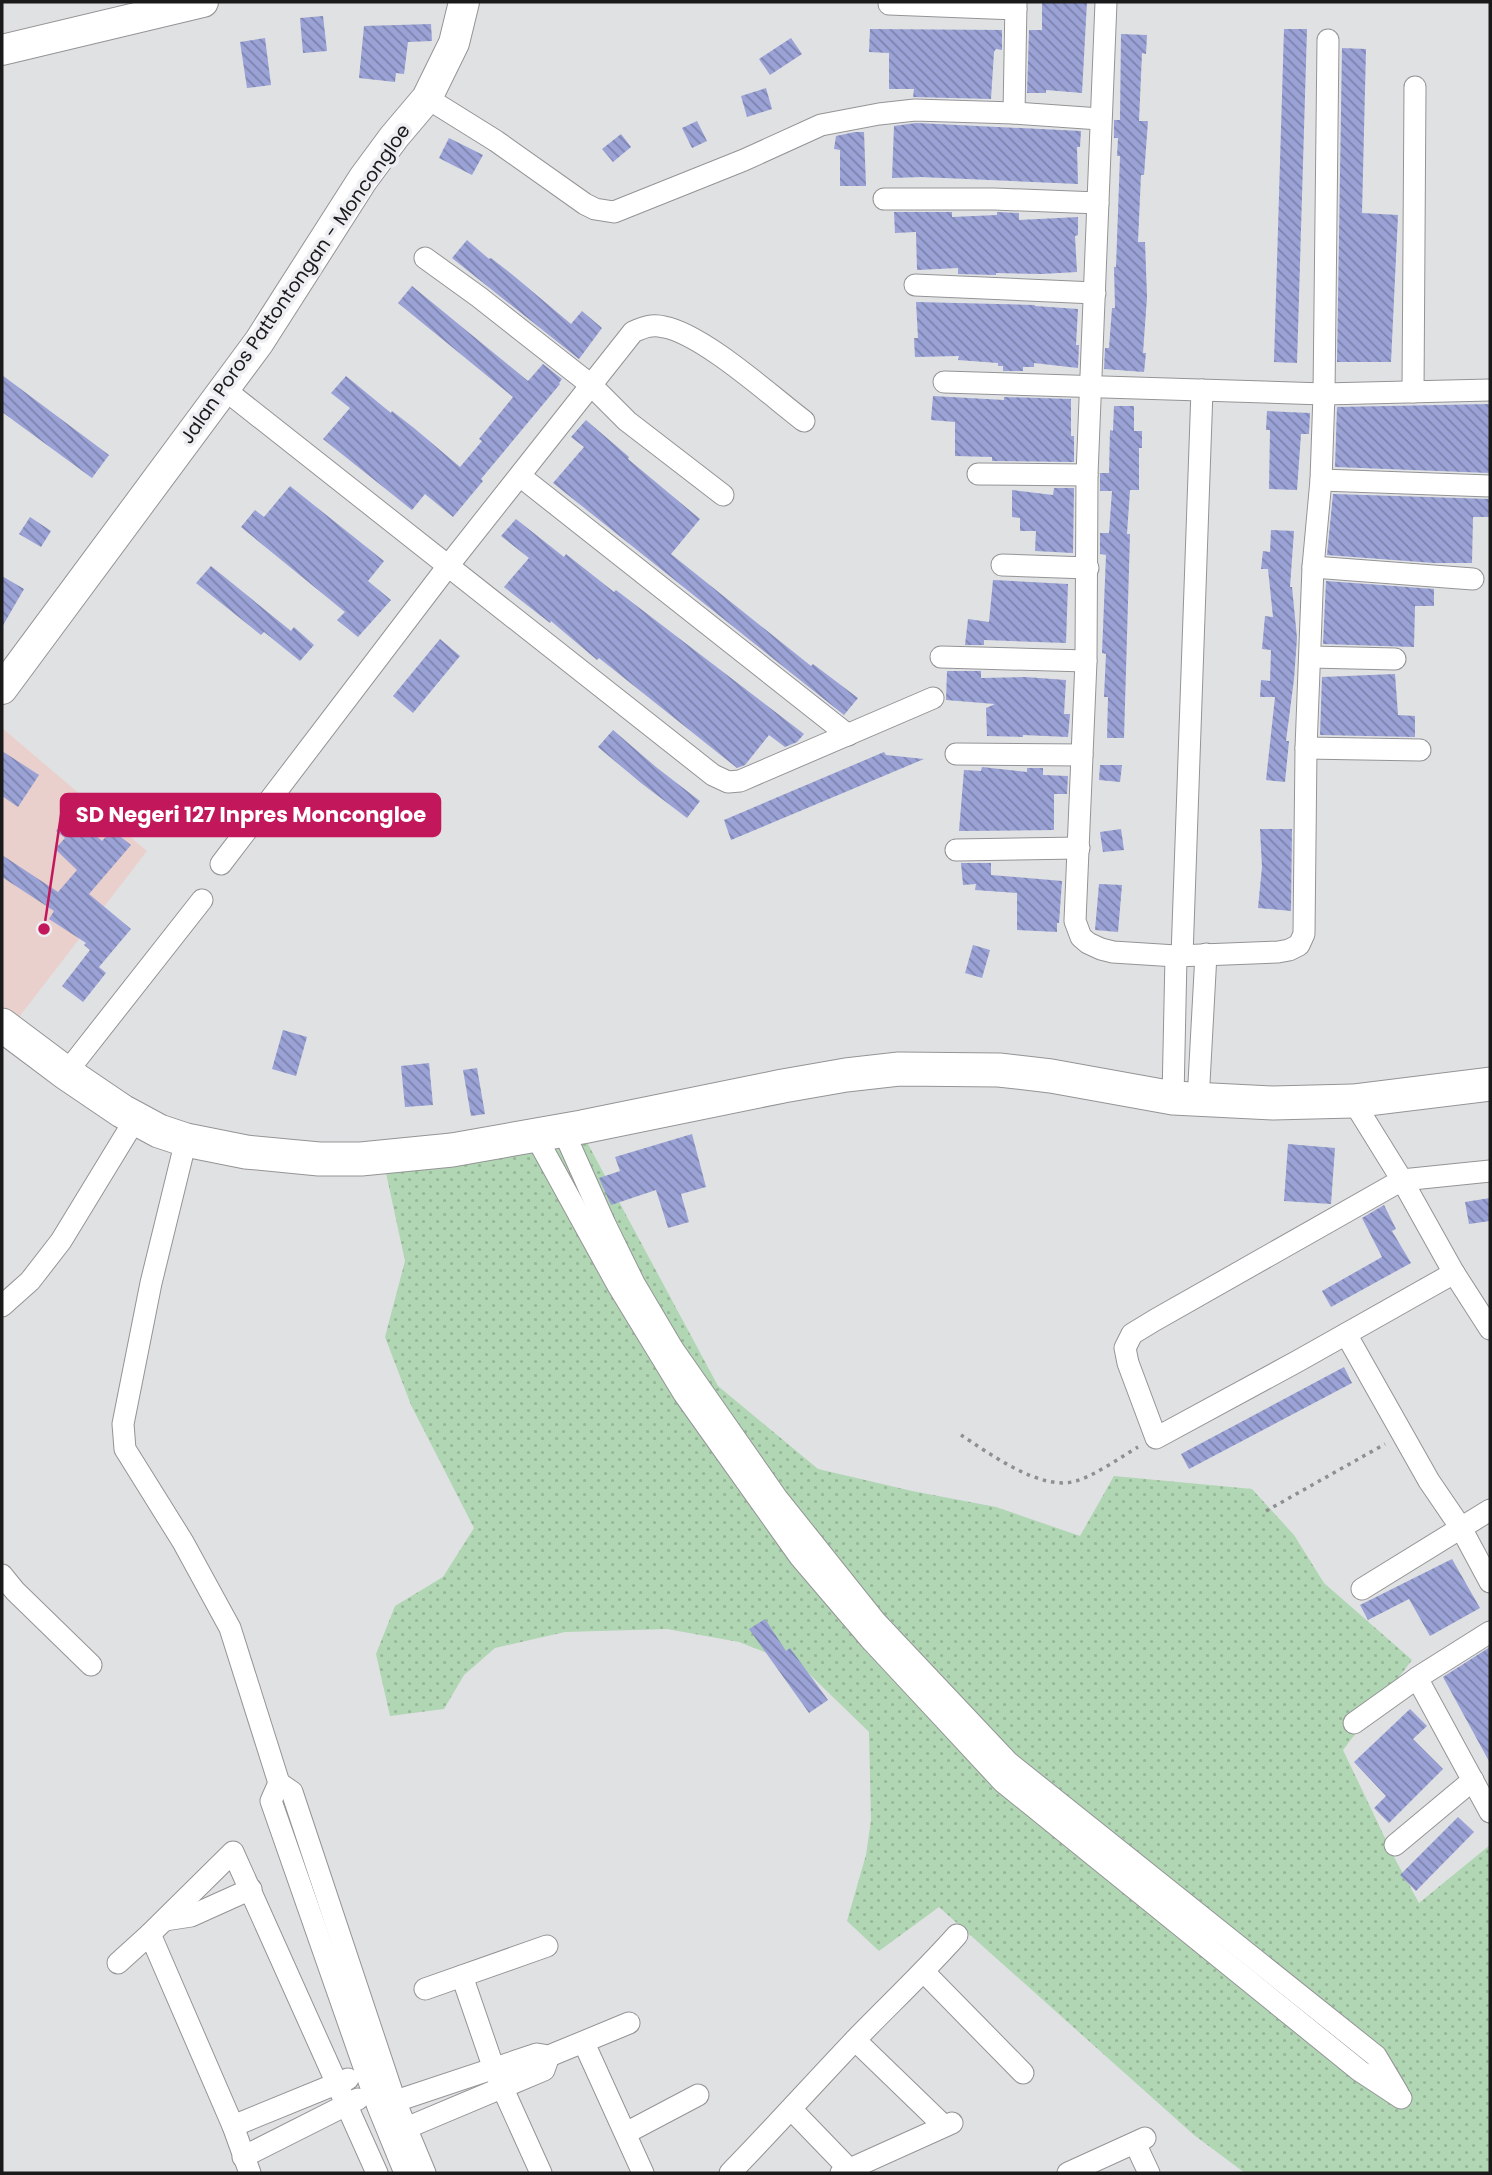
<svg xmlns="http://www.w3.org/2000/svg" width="1492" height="2175" font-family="Poppins,sans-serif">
<defs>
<pattern id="grass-dots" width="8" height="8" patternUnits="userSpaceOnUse" patternTransform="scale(1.75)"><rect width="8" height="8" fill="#b0d6b3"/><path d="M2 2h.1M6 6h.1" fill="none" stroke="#97b799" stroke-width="1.8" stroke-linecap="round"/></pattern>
<pattern id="building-back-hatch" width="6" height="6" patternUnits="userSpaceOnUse" patternTransform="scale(1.75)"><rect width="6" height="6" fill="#9aa2d6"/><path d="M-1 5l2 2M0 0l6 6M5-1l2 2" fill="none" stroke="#7d83ad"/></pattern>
</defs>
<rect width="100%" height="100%" fill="#e0e1e3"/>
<path fill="#ead0cd" d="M2,728L147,851L19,1017L2,1006Z"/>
<path fill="url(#grass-dots)" d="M574,1118L718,1386L818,1469L912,1491L996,1507L1080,1536L1114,1476L1252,1489L1294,1535L1324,1583L1412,1660L1343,1750L1395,1859L1419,1903L1490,1845V2173H1245L1194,2135L939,1907L879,1951L847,1921L866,1855L871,1820L869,1732L801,1666L739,1642L667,1629L565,1632L495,1648L464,1675L444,1709L390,1716L376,1654L395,1606L443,1577L474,1528L411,1405L385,1337L405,1261L383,1159Z"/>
<g fill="url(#building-back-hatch)">
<path d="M1042,2H1087L1082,93L1046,90V93H1027L1029,30H1042Z"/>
<path d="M323,16L327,51L303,53L300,18Z"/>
<path d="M431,24L432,41L408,42L404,74L396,73L395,82L359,78L364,26Z"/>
<path d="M870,29L1002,30V50L996,49L994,52L991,99L913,97L914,89H889V53L869,52Z"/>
<path d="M1284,29H1307L1297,363L1274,362Z"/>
<path d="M1121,34L1147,35L1146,54L1142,53L1139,121H1148L1144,175H1141L1138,242H1145L1147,297L1143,353H1146L1144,372L1104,369L1105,348H1109L1112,308H1115L1114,267H1116L1120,156H1117L1118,138H1114V120H1120Z"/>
<path d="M265,38L271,85L247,88L240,42Z"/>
<path d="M791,38L802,54L770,75L759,59Z"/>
<path d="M1342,48L1366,49L1362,213L1398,215L1391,362H1337Z"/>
<path d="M766,88L772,109L747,117L741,96Z"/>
<path d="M697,121L707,141L692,148L682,128Z"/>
<path d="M916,123L1081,131L1080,147H1077L1078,184L921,177L892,178L894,126Z"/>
<path d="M855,132H864L866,186H840V150L834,149L836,136Z"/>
<path d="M621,134L631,147L613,162L602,149Z"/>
<path d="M449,138L483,155L472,175L439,158Z"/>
<path d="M894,212H952V217L997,215V212L1019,213V220L1078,217V235L1075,236L1077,272L1041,274L996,273V275L958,274V268L917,270L916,232L895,233Z"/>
<path d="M467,240L489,259L491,258L514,276L571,324L582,311L602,328L579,359L452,258Z"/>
<path d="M412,286L528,381L543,364L562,379L559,383L560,384L481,479L483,481L453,517L425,494L412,510L323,439L350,408L331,393L346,376L391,413L392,411L414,428L460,467L482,441L479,439L513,397L398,303Z"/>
<path d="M916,302L1035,305V306L1078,309L1076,345H1079L1078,368L1034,363V367H1023V371H1003V366H998V363L958,360L959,356L915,357L914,338H918Z"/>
<path d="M2,375L109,455L92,478L2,412Z"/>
<path d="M933,396L1004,400V397L1071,399V436H1074V462L992,461V457L955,456V422L931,420Z"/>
<path d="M1490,404V473L1335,467L1337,407Z"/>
<path d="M1114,406H1134V431H1142V448H1139V490H1130L1127,534H1130L1124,738H1107L1108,697H1104L1106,654L1102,653L1106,555L1100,554V533H1109L1112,491H1100V473H1109L1110,430L1113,431Z"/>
<path d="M1267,411L1310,413L1309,434H1301L1297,490L1269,489L1270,430H1266Z"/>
<path d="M586,420L629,457L628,459L700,519L671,554L811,666L813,664L858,698L844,715L553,483L584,447L571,437Z"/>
<path d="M290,486L384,561L368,581L391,600L358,637L337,620L345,612L241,527L255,510L264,517Z"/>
<path d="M1054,488H1074L1073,553L1035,551L1036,531H1020V518L1012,517V490L1053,495Z"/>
<path d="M1333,494L1490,499V517H1473L1472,563H1434L1327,555Z"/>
<path d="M30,517L51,531L41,547L19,534Z"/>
<path d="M516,519L564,557L566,554L614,592L616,590L804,734L797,742L785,747L769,735L745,765L737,768L599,658L597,660L551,621L550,623L504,587L529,558L501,536Z"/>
<path d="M1271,530L1294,531L1290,587H1292L1297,638L1294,679L1286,741H1289L1285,782L1266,780L1275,697H1260L1261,680L1270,681L1271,650L1262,649L1265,616L1273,617L1268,569H1261L1263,551L1270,552Z"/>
<path d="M211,566L291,631L294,627L314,645L300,661L264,632L261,635L196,583Z"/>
<path d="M2,576L24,589L2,627Z"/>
<path d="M993,580L1068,584L1066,643L984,640V645H965L968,619L989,622Z"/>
<path d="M1326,581L1434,589V606H1415L1414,647L1323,644Z"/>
<path d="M440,639L460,656L413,713L393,696Z"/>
<path d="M947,671H981V678L1025,677L1066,680L1064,714H1070L1068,737L1023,735V737L987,736L986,708L995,704L946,700Z"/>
<path d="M1395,674L1398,715L1415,716V737L1320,735L1322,677Z"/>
<path d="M613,730L656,767L700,801L687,818L641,783L598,747Z"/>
<path d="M2,751L39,775L18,807L2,796Z"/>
<path d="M884,752L886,755L924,759L731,840L724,820Z"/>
<path d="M1100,765H1122L1120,782L1099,780Z"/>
<path d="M982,767L1027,772V768H1043V775L1068,776L1067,794H1054V830L959,831L964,770L981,771Z"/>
<path d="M67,816L78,825L81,822L102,841L112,830L131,845L89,894L131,929L99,967L106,973L83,1002L62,986L90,950L84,945L86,943L49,919L54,911L2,877V855L58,892L77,870L55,849L65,838L56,831Z"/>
<path d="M1121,829L1124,850L1103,852L1100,832Z"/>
<path d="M1260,829H1292L1291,911L1258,908L1262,867Z"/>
<path d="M961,863H991V875L1062,881L1059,923H1057V932L1017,930V893L975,890L976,884L963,885Z"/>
<path d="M1099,884L1122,885L1118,932L1095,930Z"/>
<path d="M973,945L990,950L982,978L965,973Z"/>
<path d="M283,1030L307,1037L296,1076L272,1069Z"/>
<path d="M429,1063L433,1105L405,1107L401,1066Z"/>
<path d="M477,1068L485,1114L471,1116L463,1070Z"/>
<path d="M692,1134L706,1187L681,1194L689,1222L668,1228L656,1190L611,1205L599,1178L620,1171L615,1157Z"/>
<path d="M1288,1144L1335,1148L1331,1204L1284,1201Z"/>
<path d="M1490,1198V1221L1469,1224L1465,1202Z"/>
<path d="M1384,1205L1396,1229L1392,1231L1411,1263L1331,1307L1322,1291L1382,1257L1362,1218Z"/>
<path d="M1344,1367L1352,1383L1189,1469L1181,1454Z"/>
<path d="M1452,1559L1480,1608L1430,1636L1409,1599L1368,1620L1360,1605Z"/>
<path d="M765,1619L786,1651L790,1648L828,1700L809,1713L749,1629Z"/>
<path d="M1490,1647V1763L1443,1677Z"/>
<path d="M1410,1709L1427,1726L1413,1739L1443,1769L1389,1823L1374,1808L1386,1796L1354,1762Z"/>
<path d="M1458,1817L1474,1832L1416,1891L1400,1875Z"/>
</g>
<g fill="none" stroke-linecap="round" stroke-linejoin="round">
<g stroke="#949497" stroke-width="23">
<g id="street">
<path d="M1106,2L1087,475L1086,661L1075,921L1081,937L1088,943L1101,949L1113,952L1176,956L1278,952L1289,950L1299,945L1304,934L1306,748L1313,567L1321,480L1324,394L1328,40"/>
<path d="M889,4L1016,9"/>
<path d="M427,98L496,141L585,204L595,209L614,212L744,160L821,125L879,114L915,110L1014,113L1100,119"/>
<path d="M1014,113L1016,2"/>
<path d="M884,199H994L1098,203"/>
<path d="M425,258L479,297L591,385L627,421L723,495"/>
<path d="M915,285L1095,293"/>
<path d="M944,382L1324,394L1490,390"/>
<path d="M224,389L713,775L728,782L740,781L933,698"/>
<path d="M1413,392L1415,87"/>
<path d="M978,474L1087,475"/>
<path d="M520,476L848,735"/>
<path d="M1321,480L1490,486"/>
<path d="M1002,565L1088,568"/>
<path d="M1313,567L1473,579"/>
<path d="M941,657L1086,661"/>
<path d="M1311,657L1395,659"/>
<path d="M1306,748L1420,750"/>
<path d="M956,754L1082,755"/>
<path d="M956,850L1079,848"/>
<path d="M221,864L448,566L633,332C644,327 652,324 664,327C703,334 771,396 804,421"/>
<path d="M1182,956L1202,390"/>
<path d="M66,1073L202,900"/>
<path d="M1173,1098L1176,956"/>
<path d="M1198,1101L1206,954"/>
<path d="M1353,1101L1402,1180L1454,1273L1490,1329"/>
<path d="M563,1130L605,1224L634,1283L673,1349L777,1498L876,1622L1008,1762L1376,2056L1398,2093"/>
<path d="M535,1135L617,1284L684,1394L800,1557L870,1639L1003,1782L1360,2071L1401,2098"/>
<path d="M186,1140L151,1283L123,1424L125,1449L183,1542L230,1628L279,1783L292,1792L395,2101L425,2173"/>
<path d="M1454,1273L1298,1361L1156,1438L1128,1363L1125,1348L1132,1334L1155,1320L1402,1180L1490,1171"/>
<path d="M2,1306L30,1281L61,1241L136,1118"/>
<path d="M1346,1334L1429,1481L1461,1528L1490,1582"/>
<path d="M2,1575L15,1591L91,1665"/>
<path d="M1362,1589L1490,1510"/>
<path d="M1490,1632L1417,1678L1490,1812"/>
<path d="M1354,1723L1417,1678"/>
<path d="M279,1783L271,1801L378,2107L405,2173"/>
<path d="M1395,1845L1473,1780"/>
<path d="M165,1920L191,1916L251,1889"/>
<path d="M150,1934L233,1852L377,2173"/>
<path d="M118,1963L150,1934L233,2126L250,2173"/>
<path d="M924,1972L1023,2073"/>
<path d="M462,1976L494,2069L541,2173"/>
<path d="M425,1989L547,1946"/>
<path d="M855,2040L944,2126"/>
<path d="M584,2043L643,2173"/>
<path d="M384,2105L537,2054L549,2056L629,2023"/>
<path d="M792,2110L849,2169"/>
<path d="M233,2126L348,2079"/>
<path d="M626,2133L698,2095"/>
<path d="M392,2134L544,2070L549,2056"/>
<path d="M1135,2143L1149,2173"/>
<path d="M243,2157L358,2099"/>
<path d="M730,2173C773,2129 814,2083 856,2039C890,2004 925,1971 957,1935"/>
<path d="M841,2173L952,2123"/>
<path d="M1068,2173L1145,2138"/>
</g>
</g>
<g stroke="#949497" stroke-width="32">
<g id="secondary">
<path d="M2,50L203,2"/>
<path d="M2,689L259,342L363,179L394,137L427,98L454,43L464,2"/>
</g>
</g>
<g stroke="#949497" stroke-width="35">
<path id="primary" d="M2,1025L66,1073L122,1111L159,1131L186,1140L246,1152L319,1159H361L452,1150L582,1127L783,1086L846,1075L899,1069L999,1070L1051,1076L1173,1098L1273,1103L1353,1101L1490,1084"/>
</g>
<g stroke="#8e8f90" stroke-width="3.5" stroke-dasharray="3.5 5" stroke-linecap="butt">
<path d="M961,1435C989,1453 1041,1492 1076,1481C1094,1476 1121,1457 1138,1447"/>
<path d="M1266,1511L1385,1444"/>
</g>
<use href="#street" stroke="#fff" stroke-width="21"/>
<use href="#secondary" stroke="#fff" stroke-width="30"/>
<use href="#primary" stroke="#fff" stroke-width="33"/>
</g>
<g text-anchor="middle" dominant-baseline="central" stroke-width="7" stroke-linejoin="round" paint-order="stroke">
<g font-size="19" fill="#1a1a1b" stroke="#edeef1">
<text transform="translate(295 284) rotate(-55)">Jalan Poros Pattontongan - Moncongloe</text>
</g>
</g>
<path fill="none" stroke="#c2185b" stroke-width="2.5" d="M44 929L61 815"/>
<circle fill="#c2185b" stroke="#edeef1" stroke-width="2.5" cx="44" cy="929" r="7"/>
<rect fill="#c2185b" stroke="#c2185b" stroke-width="2.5" x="61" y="794" width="379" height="42" rx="7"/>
<g font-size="21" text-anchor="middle" font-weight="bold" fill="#fff">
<text x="251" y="822">SD Negeri 127 Inpres Moncongloe</text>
</g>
<rect width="1492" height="2175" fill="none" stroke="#1a1a1b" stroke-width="7"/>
</svg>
